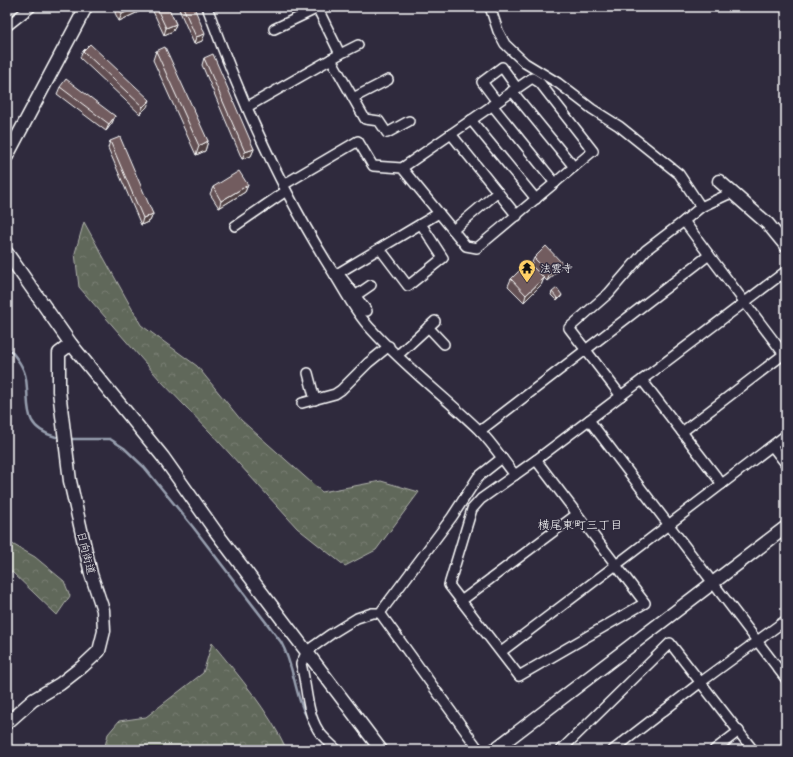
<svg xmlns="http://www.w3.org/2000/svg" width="793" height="757" font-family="Pangolin,'Klee One',sans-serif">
<defs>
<pattern id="forest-crowns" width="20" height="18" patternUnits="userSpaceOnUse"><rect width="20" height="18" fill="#60675a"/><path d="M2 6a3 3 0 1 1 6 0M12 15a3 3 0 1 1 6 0" fill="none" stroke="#787e73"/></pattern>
</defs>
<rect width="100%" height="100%" fill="#2f2a3d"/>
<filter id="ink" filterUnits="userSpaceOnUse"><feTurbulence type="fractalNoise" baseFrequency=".025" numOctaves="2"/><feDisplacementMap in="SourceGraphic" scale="8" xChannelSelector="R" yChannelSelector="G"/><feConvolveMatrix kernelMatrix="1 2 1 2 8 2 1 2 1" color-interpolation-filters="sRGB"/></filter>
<g filter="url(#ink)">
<g fill="url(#forest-crowns)" stroke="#b0b3ac">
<path d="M84,222L141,325L197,366L241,420L322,492L381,481L419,492L376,550L345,566L297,528L211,433L160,380L79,287L75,253Z"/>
<path d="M7,541L35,557L64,581L70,596L57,615L12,572H7Z"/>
<path d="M212,643C240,677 268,710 287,750H104L108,734L119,721L146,717L203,673Z"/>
</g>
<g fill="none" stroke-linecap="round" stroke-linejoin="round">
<g stroke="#979faf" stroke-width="2.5">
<path d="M7,346C15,356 24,366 26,379C30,406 21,427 56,437"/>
<path d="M68,439H110L124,448L144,467L193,527L281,642C295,667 294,696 309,721"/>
<path d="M321,740L328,750"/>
</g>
<g stroke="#fff" stroke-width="12">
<g id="minor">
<path d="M207,7C240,98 279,187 331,269C344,289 354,311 371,329C404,366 444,396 479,430C492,443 503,460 515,475"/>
<path d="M490,7L498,31L505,44L525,63L558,83L592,109L619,126L679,174L701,207"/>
<path d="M7,26L31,7"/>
<path d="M274,29L318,8"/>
<path d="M340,54L358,45"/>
<path d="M331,59L365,119L379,121L387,133L409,121"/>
<path d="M512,91L574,167"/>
<path d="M353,98L388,80"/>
<path d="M497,102L482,82L502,67L517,88"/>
<path d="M492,105L555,183"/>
<path d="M247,107L340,54L317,7"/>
<path d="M471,120L536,199"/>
<path d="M451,134L517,216"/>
<path d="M283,185L358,141L373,166L402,168L532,78L540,83L593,151L477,248L466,246L402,168"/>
<path d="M235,226L286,191"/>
<path d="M453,230L498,192"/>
<path d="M380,249L408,286L443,258L421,224"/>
<path d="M709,255L684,221L701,207L733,192"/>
<path d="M338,273L367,311"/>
<path d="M335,275L439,213"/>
<path d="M355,296L371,285"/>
<path d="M428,327L444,344"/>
<path d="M398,355L435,321"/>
<path d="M308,373L315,400"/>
<path d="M642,380L722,484"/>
<path d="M621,396L569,328L609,293L646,250L684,221"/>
<path d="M302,403L335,394L341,390L368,363L389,346"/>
<path d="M589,420L786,679"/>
<path d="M480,431L709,255L786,357"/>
<path d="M682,432L784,354"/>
<path d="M772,446L786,464"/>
<path d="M536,460L786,271"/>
<path d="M461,601L577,514"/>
<path d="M380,613L479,750"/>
<path d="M501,652L616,565L536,460L481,499L472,509L449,585L519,676L645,603L616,565L786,435"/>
<path d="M337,750C331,744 322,737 318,730C306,711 307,685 301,664L307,651L331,634L357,618L372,613H380L452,517L478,477L502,458"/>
<path d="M561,750L670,643L753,750"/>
<path d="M613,750L701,682L786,620"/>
<path d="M714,750L739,731"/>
</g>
</g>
<g stroke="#fff" stroke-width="15">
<g id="tertiary">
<path d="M7,156L86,7"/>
<path d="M719,181L768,224L786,246"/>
<path d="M7,253L71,344L163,457L216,532L381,750"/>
<path d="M7,723L33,700L60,684L83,666L99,651L104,631L103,610L91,574L70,481L59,391V353L71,344"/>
<path d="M494,750L786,527"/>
</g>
</g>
<use href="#minor" stroke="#2f2a3d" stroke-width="9"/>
<use href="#tertiary" stroke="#2f2a3d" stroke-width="12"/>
</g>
<g fill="#624f52" stroke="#fff">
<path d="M117,7H149L119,21L115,13Z"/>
<path d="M151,7H168L176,24L173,31L164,35Z"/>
<path d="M178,7H194L202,41L194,44Z"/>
<path d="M83,51L147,107L140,114L80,58Z"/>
<path d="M156,51L208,141L205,151L196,155L153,60Z"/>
<path d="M204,58L254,149L251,156L242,159L202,65Z"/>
<path d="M60,87L115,116L112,123L106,131L57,94Z"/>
<path d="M110,141L153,214L150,221L141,225L108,148Z"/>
<path d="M248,185L245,192L219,208L210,194L213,187Z"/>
<path d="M534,258L562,263L559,270L547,281L538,272L544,278L541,285L524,302L508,286L511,279L531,265Z"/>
<path d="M552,292L561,297L557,301L551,295Z"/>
</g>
<g fill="#504042" stroke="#fff">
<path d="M137,7H149L119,21L122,14Z"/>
<path d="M176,24L173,31L164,35L166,28Z"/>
<path d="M205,34L202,41L194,44L196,37Z"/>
<path d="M150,100L147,107L140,114L143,107Z"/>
<path d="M115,116L112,123L106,131L109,124Z"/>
<path d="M208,141L205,151L196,155L199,146Z"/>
<path d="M254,149L251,156L242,159L245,152Z"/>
<path d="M248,185L245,192L219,208L221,201Z"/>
<path d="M153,214L150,221L141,225L143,218Z"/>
<path d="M562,263L559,270L547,281L550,274Z"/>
<path d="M544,278L541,285L524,302L526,295Z"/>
<path d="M562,295L561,297L557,301L558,299Z"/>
</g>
<g fill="#725c5f" stroke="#fff">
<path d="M118,7H137L122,14Z"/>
<path d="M156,7H168L176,24L166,28Z"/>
<path d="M183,7H194L205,34L196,37Z"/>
<path d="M90,44L150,100L143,107L83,51Z"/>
<path d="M165,47L208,141L199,146L156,51Z"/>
<path d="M213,54L254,149L245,152L204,58Z"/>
<path d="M66,79L115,116L109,124L60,87Z"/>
<path d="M120,137L153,214L143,218L110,141Z"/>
<path d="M239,171L248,185L221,201L213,187Z"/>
<path d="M546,246L562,263L550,274L534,258Z"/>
<path d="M528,262L544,278L526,295L511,279Z"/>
<path d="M557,288L562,295L558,299L552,292Z"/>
</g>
</g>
<defs>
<g id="temple-pin" transform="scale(0.9)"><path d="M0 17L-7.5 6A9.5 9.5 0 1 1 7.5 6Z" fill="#ffd166" stroke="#2f2a3d"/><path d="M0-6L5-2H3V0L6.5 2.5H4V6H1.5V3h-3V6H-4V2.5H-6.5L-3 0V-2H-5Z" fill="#111"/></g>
</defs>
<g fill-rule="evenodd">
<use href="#temple-pin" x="527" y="268"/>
</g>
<g text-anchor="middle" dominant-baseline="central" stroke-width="3" stroke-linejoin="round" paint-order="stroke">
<g font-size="11" fill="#fff" stroke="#2f2a3d" text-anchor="start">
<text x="540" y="268">法雲寺</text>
</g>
<g font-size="11" fill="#fff" stroke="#2f2a3d">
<text transform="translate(86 553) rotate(76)">日向街道</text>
</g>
<g font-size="12" fill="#fff" stroke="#2f2a3d">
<text x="580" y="525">横尾東町三丁目</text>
</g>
</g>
<rect width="793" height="757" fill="none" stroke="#2f2a3d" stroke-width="24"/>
<rect x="12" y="12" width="769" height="733" fill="none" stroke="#fff" stroke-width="1.5" filter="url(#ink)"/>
</svg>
